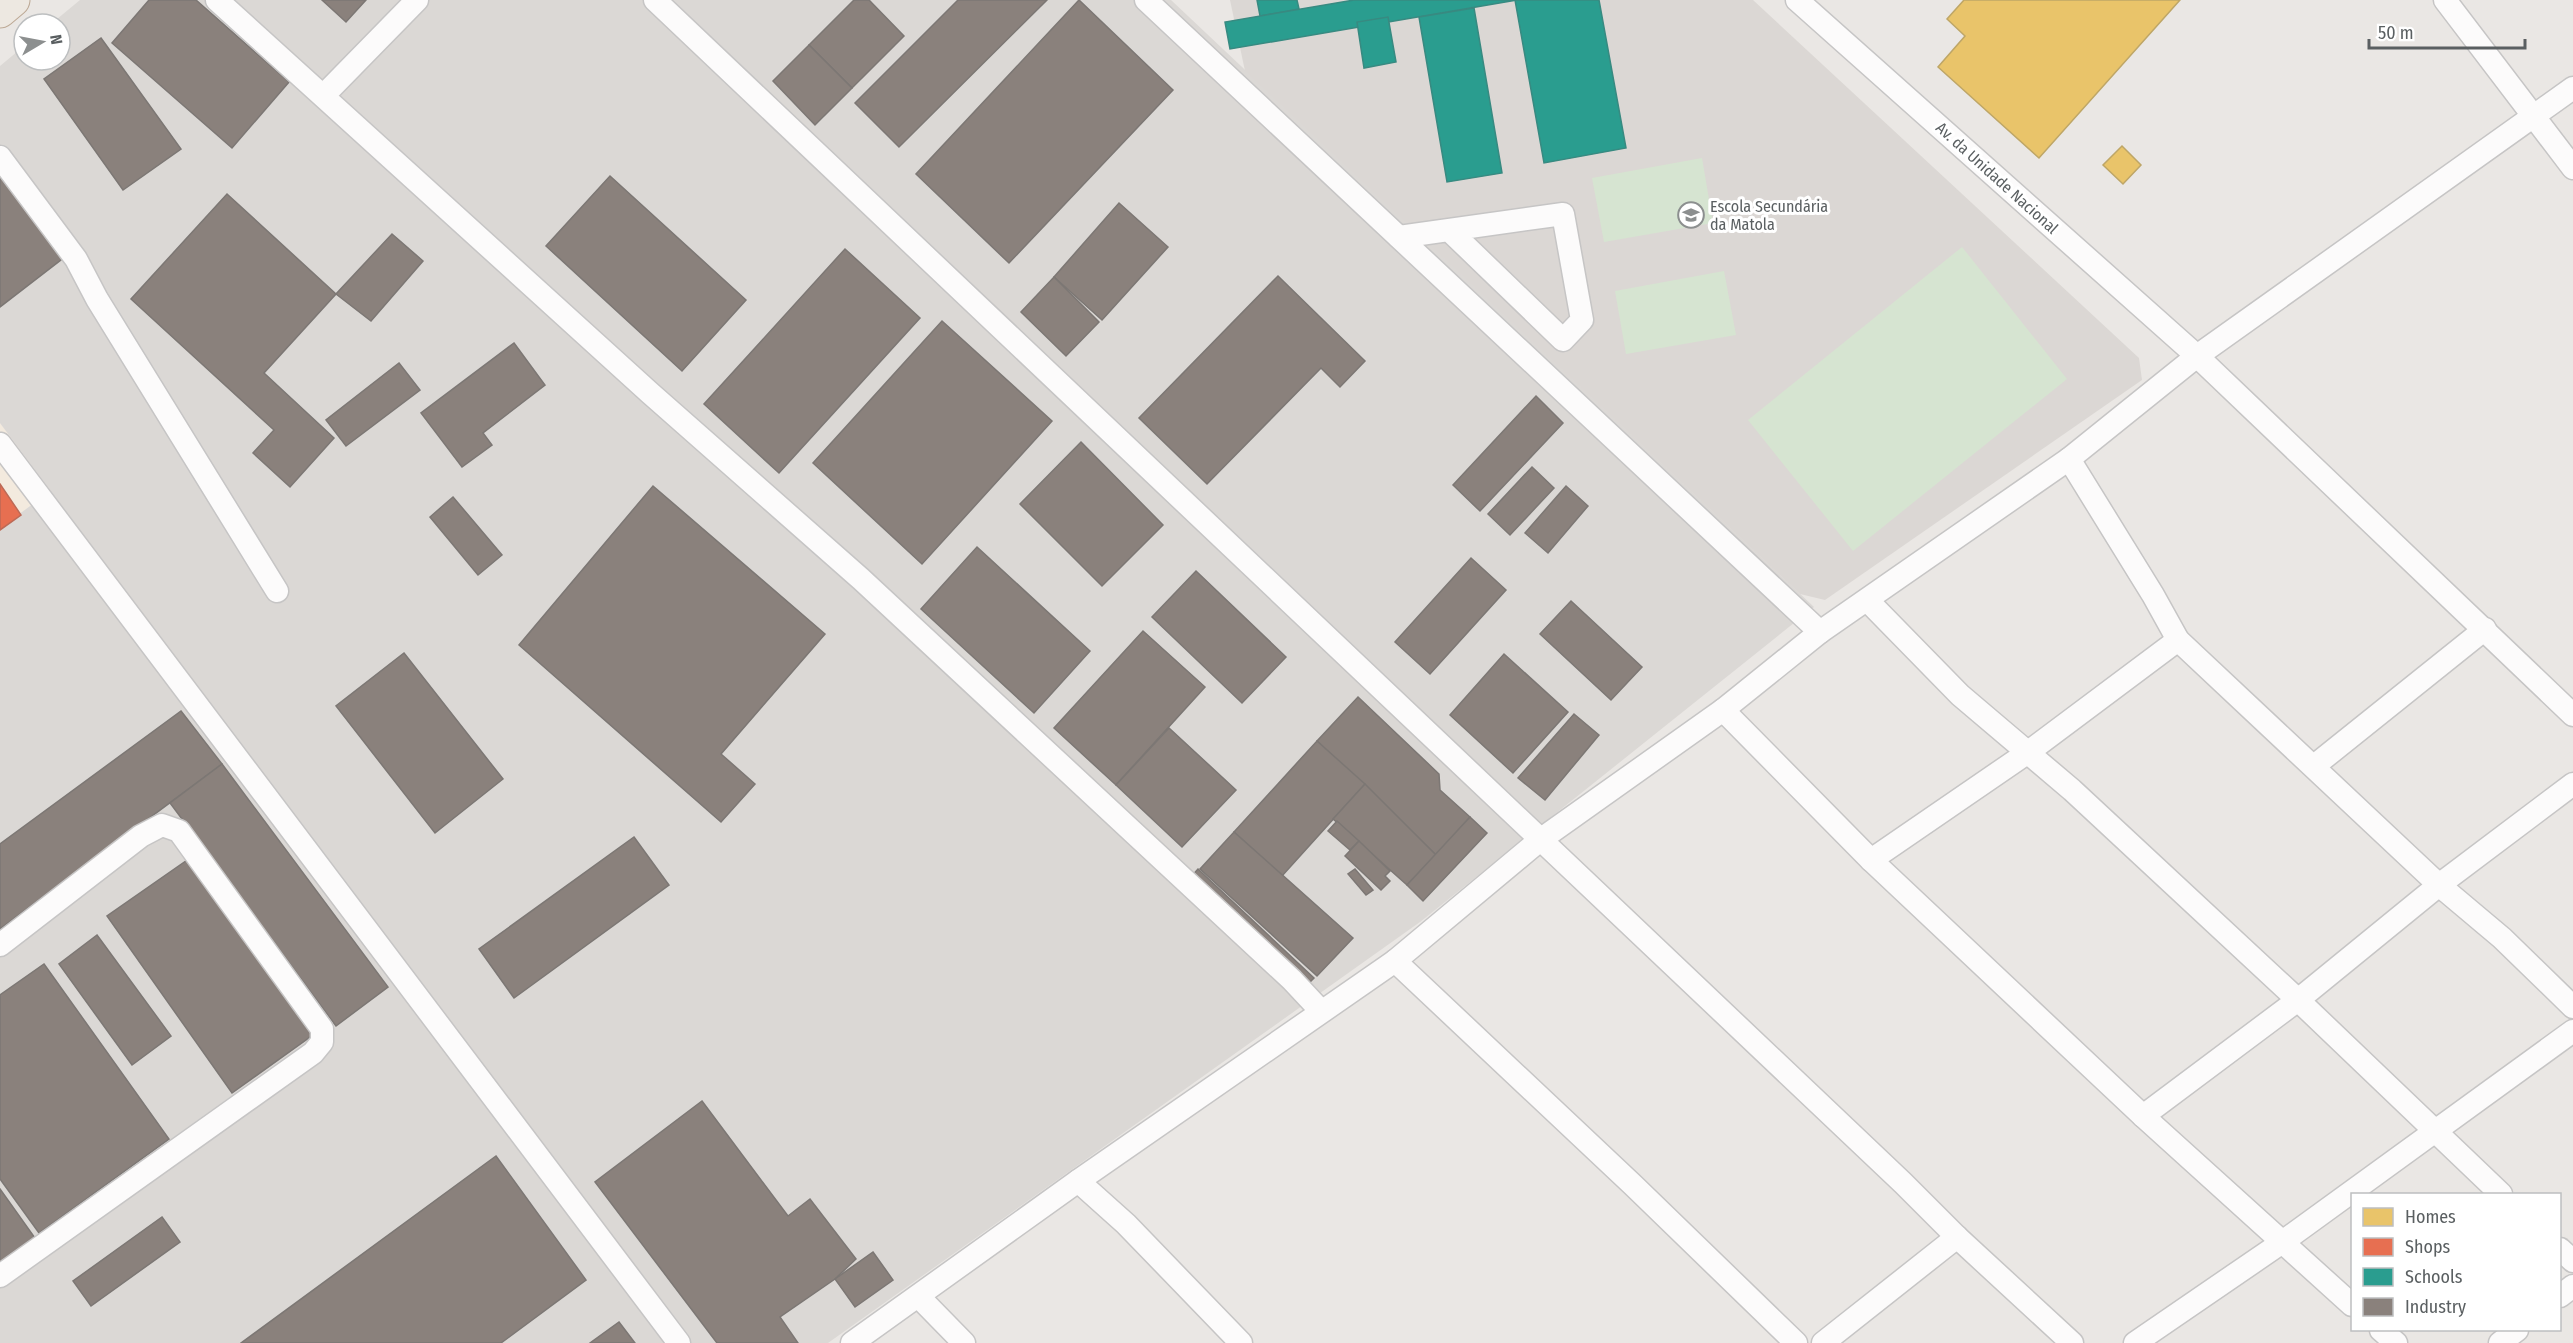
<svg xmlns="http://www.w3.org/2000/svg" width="2573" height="1343" font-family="'Fira Sans Condensed',sans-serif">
<rect width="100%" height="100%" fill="#eae7e4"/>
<path fill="#f3eade" d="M0,423L51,491L0,528Z"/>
<path fill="#dbd8d5" d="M80,0H1171L1814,607L1420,922L828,1343H0V528L51,491L0,423V66L24,46V60H60V24H51Z"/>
<path fill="#dbd7d4" d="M1230,0H1753L2139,358L2142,380L1825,600L1800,594L1245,71Z"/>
<g fill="#d6e4d1">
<path d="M1702,158L1713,223L1604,242L1592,178Z"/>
<path d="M1962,247L2067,379L1853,551L1748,420Z"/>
<path d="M1724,271L1736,335L1626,354L1615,291Z"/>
</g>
<g fill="#e9c46a" stroke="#bea667" stroke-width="1.5">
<path d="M1964,0H2180L2039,158L1938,67L1965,36L1947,19Z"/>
<path d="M2122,146L2141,165L2123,184L2103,165Z"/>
</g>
<path fill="#e76f51" stroke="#bd6a56" stroke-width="1.5" d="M0,484L21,515L0,530Z"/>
<g fill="#2a9d8f" stroke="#388a81" stroke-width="1.5">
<path d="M1257,0H1297L1299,9L1260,16Z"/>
<path d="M1354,0H1517L1230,49L1225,22Z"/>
<path d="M1515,0H1599L1626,148L1544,163Z"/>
<path d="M1474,8L1502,173L1447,182L1419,17Z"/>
<path d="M1388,17L1396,62L1364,68L1357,22Z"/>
</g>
<g fill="#8a817c" stroke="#7c7774" stroke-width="1.5">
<path d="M149,0H196L289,82L232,148L112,43Z"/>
<path d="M322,0H366L346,22Z"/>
<path d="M854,0H869L904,36L852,88L809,45Z"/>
<path d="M958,0H1047L899,147L855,103Z"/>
<path d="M1079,0L1173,90L1009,263L916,174Z"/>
<path d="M101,38L181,149L123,190L44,79Z"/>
<path d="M809,45L852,88L815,125L773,81Z"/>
<path d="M0,168L66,256L0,307Z"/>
<path d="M610,176L746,300L682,371L546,246Z"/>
<path d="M227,194L336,294L264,373L334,438L290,487L253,453L274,430L131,299Z"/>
<path d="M1119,203L1168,247L1102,320L1054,277Z"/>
<path d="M392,234L423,261L371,321L336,294Z"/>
<path d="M845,249L920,318L779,473L704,404Z"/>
<path d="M1278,276L1365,361L1340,387L1321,368L1207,484L1139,418Z"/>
<path d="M1054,277L1099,322L1066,356L1021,312Z"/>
<path d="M942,321L1052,421L922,564L813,463Z"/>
<path d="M514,343L545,385L483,433L492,445L462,467L421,413Z"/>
<path d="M399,363L420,390L346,446L326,420Z"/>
<path d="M1536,396L1563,423L1480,511L1453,485Z"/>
<path d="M1081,442L1163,525L1102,586L1020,504Z"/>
<path d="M1532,467L1554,488L1510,535L1488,514Z"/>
<path d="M653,486L825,634L721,754L755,784L721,822L519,645Z"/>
<path d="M1566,486L1588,506L1548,553L1525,533Z"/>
<path d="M453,497L502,555L478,575L430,517Z"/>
<path d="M977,547L1090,651L1034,713L921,609Z"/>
<path d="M1471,558L1506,590L1430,674L1395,642Z"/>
<path d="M1196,571L1286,657L1242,703L1152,617Z"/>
<path d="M1571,601L1642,667L1611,700L1540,634Z"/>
<path d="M1143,631L1205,687L1116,785L1054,728Z"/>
<path d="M404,653L503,779L435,833L336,706Z"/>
<path d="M1504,654L1568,712L1513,773L1450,715Z"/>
<path d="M1358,697L1439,774L1440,790L1470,817L1436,855L1317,741Z"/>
<path d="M181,711L222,764L0,929V844Z"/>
<path d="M1574,714L1599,735L1545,800L1518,778Z"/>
<path d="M1169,728L1236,790L1182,847L1116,785Z"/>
<path d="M1317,741L1365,784L1282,876L1234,832Z"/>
<path d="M222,764L388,987L336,1026L170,803Z"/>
<path d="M1365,784L1436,855L1407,885L1333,819Z"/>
<path d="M1470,817L1487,833L1423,901L1407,885Z"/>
<path d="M1337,821L1359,841L1350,850L1328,831Z"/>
<path d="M1234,832L1353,938L1317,976L1200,869Z"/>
<path d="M634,837L669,885L514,998L479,949Z"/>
<path d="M1359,841L1390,871L1385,876L1390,881L1381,890L1345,856Z"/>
<path d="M193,856L317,1032L232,1093L107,916Z"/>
<path d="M1198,869L1314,978L1304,988L1189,879Z"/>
<path d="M1355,869L1373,890L1366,895L1348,874Z"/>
<path d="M97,935L171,1036L132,1065L59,964Z"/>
<path d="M44,964L169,1139L39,1233L0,1179V995Z"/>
<path d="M702,1101L788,1216L810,1199L856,1259L835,1279L780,1317L798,1343H717L595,1182Z"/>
<path d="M496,1156L586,1280L501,1343H241Z"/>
<path d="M0,1189L35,1238L0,1263Z"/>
<path d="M162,1217L180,1242L91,1306L73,1281Z"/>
<path d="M873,1252L893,1280L855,1307L835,1279Z"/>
<path d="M619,1322L635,1343H590Z"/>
</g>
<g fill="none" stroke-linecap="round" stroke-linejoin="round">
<g stroke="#c6c5c5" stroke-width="25">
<g id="minor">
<path d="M217,0L650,393L861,579L1292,980L1321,1011"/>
<path d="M655,0L1903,1183L1957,1237L2072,1343"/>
<path d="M1146,0L1820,632"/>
<path d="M1797,0L2197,356L2573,715"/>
<path d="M2445,0L2573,168"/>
<path d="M324,95L417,0"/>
<path d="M0,157L76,259L97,299L277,591"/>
<path d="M1399,237L1563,214L1582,320L1563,340L1449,230"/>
<path d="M0,444L679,1343"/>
<path d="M2069,459L2153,595L2178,640L2439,885L2502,938L2573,1007"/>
<path d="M1868,601L1960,695L2072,790L2298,1000L2501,1194"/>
<path d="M1723,710L1871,860L2143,1116L2352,1305"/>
<path d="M2314,766L2485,629"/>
<path d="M1871,860L2027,753L2178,640"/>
<path d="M0,945L141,836L162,825L179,831L322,1029V1042L313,1053L0,1276"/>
<path d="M1395,961L1633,1185L1796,1343"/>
<path d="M2143,1116L2298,1000L2439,885L2573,784"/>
<path d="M1078,1181L1126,1224L1241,1343"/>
<path d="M2560,1249L2573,1261"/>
<path d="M2560,1296L2573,1286"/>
<path d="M919,1297L964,1343"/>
<path d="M2381,1330L2396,1343"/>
<path d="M852,1343L1078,1181L1395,961L1540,840L1723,710L1820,632L2069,459L2197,356L2573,88"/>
<path d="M1823,1343L1957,1237"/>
<path d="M2135,1343L2281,1243L2573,1031"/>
<path d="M2500,1343L2517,1330"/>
</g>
</g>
<g stroke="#bda995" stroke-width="35">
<path id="highway" d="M0,11L13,0"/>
</g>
<use href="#minor" stroke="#fcfbfb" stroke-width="22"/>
<use href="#highway" stroke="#ede8e1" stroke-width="33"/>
</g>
<defs>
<g id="school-ring" transform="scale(1.35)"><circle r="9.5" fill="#fff" stroke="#8c8f8f" stroke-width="1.5"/><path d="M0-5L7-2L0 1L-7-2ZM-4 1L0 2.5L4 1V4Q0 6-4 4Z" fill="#8c8f8f"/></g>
</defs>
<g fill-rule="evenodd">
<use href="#school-ring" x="1691" y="215"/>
</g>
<g text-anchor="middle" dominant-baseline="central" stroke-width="6" stroke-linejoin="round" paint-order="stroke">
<g font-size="16" fill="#5a5f61" stroke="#fff">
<text transform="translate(1997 178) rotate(42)">Av. da Unidade Nacional</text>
</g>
<g font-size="16" fill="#5a5f61" stroke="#fff" text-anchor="start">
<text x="1710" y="206">Escola Secundária<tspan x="1710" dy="18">da Matola</tspan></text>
</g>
</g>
<rect x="2351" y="1193" width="210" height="138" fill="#ffffff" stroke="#bdbfc0" stroke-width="1.5"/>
<rect x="2363" y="1208" width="30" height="18" fill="#e9c46a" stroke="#bdbfc0" stroke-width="1.5"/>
<text x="2405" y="1223" font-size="18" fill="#5a5f61">Homes</text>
<rect x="2363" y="1238" width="30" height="18" fill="#e76f51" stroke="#bdbfc0" stroke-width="1.5"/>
<text x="2405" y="1253" font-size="18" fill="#5a5f61">Shops</text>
<rect x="2363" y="1268" width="30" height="18" fill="#2a9d8f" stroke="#bdbfc0" stroke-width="1.5"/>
<text x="2405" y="1283" font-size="18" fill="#5a5f61">Schools</text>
<rect x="2363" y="1298" width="30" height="18" fill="#8a817c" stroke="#bdbfc0" stroke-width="1.5"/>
<text x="2405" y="1313" font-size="18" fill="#5a5f61">Industry</text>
<g transform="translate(42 42) rotate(80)"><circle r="28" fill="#ffffff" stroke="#bdbfc0" stroke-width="1.5"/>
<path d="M0-4.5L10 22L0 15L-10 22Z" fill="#8c8f8f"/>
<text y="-9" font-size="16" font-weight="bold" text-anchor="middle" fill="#5a5f61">N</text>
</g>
<path d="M2369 39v9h156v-9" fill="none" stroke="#5a5f61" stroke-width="3"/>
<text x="2378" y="39" font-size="18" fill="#5a5f61" stroke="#ffffff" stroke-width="4.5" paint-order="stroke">50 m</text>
</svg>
